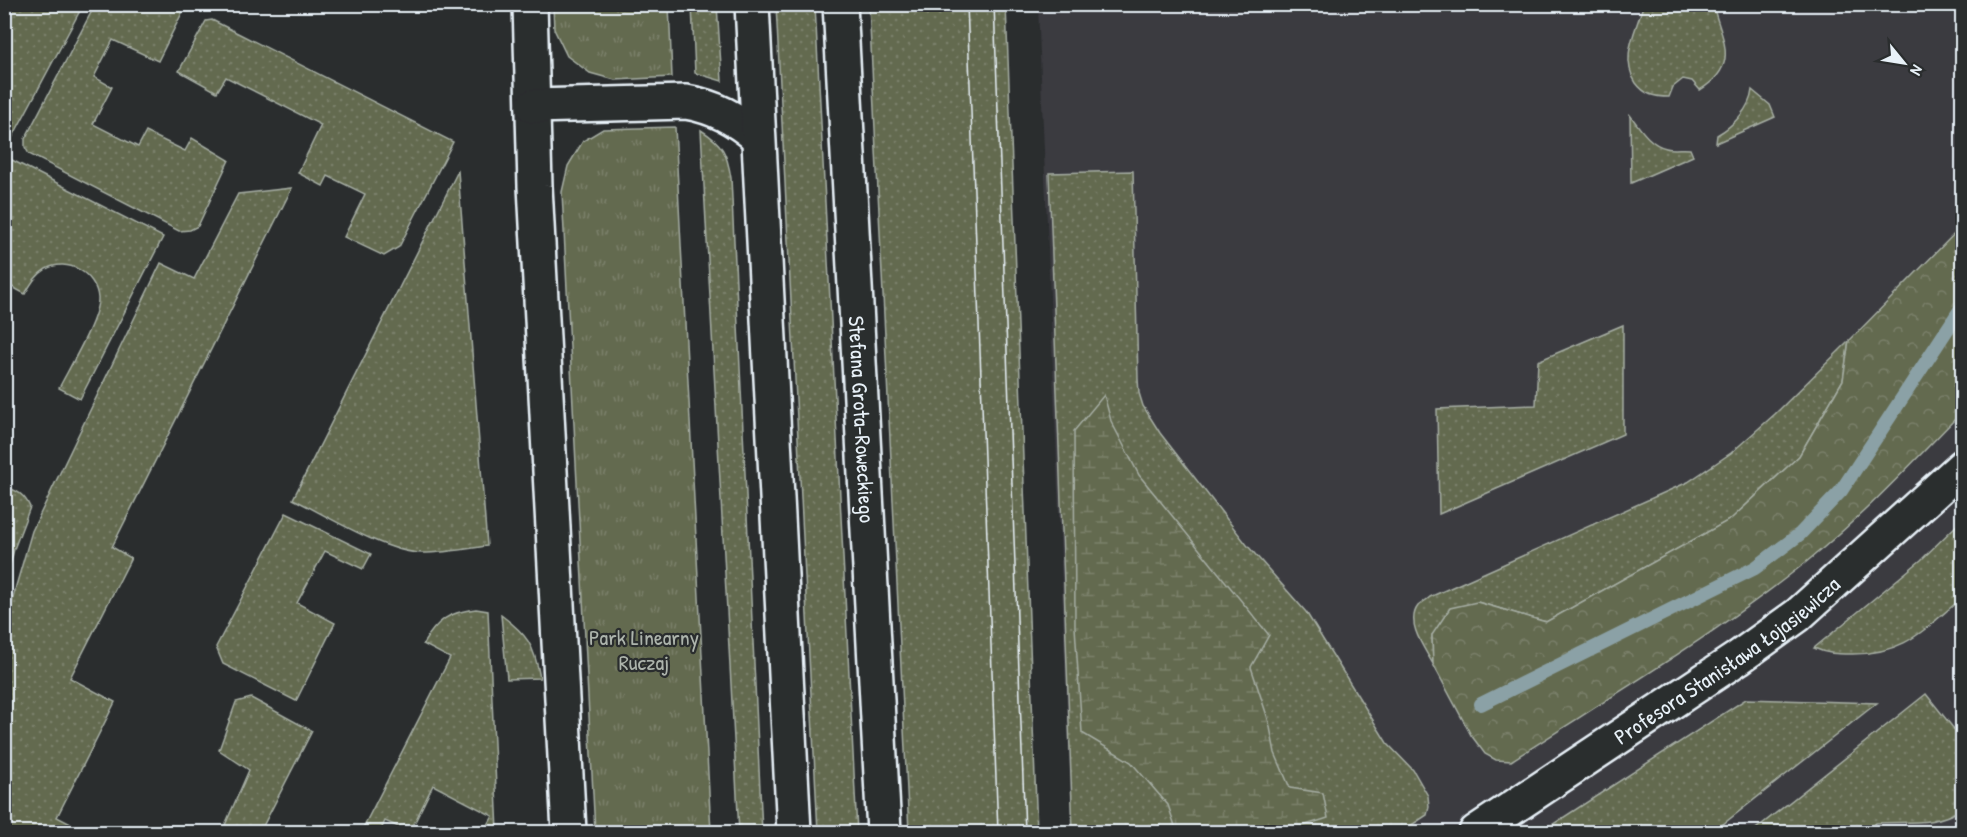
<svg xmlns="http://www.w3.org/2000/svg" width="1967" height="837" font-family="'Patrick Hand',sans-serif">
<defs>
<pattern id="grass-dots" width="8" height="8" patternUnits="userSpaceOnUse" patternTransform="scale(1.5)"><rect width="8" height="8" fill="#646a50"/><path d="M2 2h.1M6 6h.1" fill="none" stroke="#7a806a" stroke-width="1.8" stroke-linecap="round"/></pattern>
<pattern id="forest-crowns" width="20" height="18" patternUnits="userSpaceOnUse" patternTransform="scale(1.5)"><rect width="20" height="18" fill="#646a50"/><path d="M2 6a3 3 0 1 1 6 0M12 15a3 3 0 1 1 6 0" fill="none" stroke="#7a806a"/></pattern>
<pattern id="wetland-marsh" width="20" height="14" patternUnits="userSpaceOnUse" patternTransform="scale(1.5)"><rect width="20" height="14" fill="#646a50"/><path d="M1 5h8M5 5V1M11 12h8M15 12V8" fill="none" stroke="#7a806a"/></pattern>
<pattern id="park-tufts" width="24" height="20" patternUnits="userSpaceOnUse" patternTransform="scale(1.5)"><rect width="24" height="20" fill="#646a50"/><path d="M3 7l-1-3M5 7V3M7 7l1-3M15 17l-1-3M17 17v-4M19 17l1-3" fill="none" stroke="#7a806a"/></pattern>
</defs>
<rect width="100%" height="100%" fill="#2a2d2e"/>
<filter id="ink" filterUnits="userSpaceOnUse"><feTurbulence type="fractalNoise" baseFrequency=".0167" numOctaves="2"/><feDisplacementMap in="SourceGraphic" scale="12" xChannelSelector="R" yChannelSelector="G"/><feConvolveMatrix kernelMatrix="1 2 1 2 8 2 1 2 1" color-interpolation-filters="sRGB"/></filter>
<g filter="url(#ink)">
<path fill="#3b3a40" d="M1038,5H1962V832H1072Z"/>
<g fill="url(#grass-dots)" stroke="#a6aea4" stroke-width="1.5">
<path d="M180,4L185,7L158,61L113,40L94,77L112,87L93,124L138,147L146,132L185,151L192,138L229,160L198,226L190,230L179,231L29,154L25,147V139L95,5Z"/>
<path d="M4,5H83L10,142L4,139Z"/>
<path d="M692,5H717L722,81L695,73Z"/>
<path d="M776,5H815L857,832H818Z"/>
<path d="M869,5H1006L1037,832H909Z"/>
<path d="M1643,5H1713C1722,41 1741,64 1700,90L1692,81L1683,79L1673,87L1669,97C1654,97 1645,95 1636,83C1619,57 1637,30 1643,5Z"/>
<path d="M212,20L453,142L399,247L384,256L344,237L365,194L328,176L323,186L298,173L321,125L226,77L217,92L179,71L206,21Z"/>
<path d="M1752,90L1770,105L1775,117L1716,143L1717,135C1733,126 1750,109 1752,90Z"/>
<path d="M1630,115C1640,128 1649,144 1666,148C1673,150 1682,148 1690,149L1693,156L1631,183Z"/>
<path d="M701,130C723,144 727,153 731,178L762,832H739Z"/>
<path d="M4,156L163,237L80,399L59,388C69,368 99,319 98,298C96,273 67,257 46,269C36,275 31,284 25,294L5,283Z"/>
<path d="M458,171L487,546C466,549 443,553 422,553C386,553 326,515 293,499Z"/>
<path d="M1133,171L1138,379L1139,393L1143,406L1160,433L1247,545L1306,612L1387,743L1413,770L1428,796L1429,807L1427,815L1401,832H1073L1049,173Z"/>
<path d="M292,188L112,547L131,558L70,678L115,702L57,817L86,832H5L4,634L16,586L32,531L161,263L194,279L238,194Z"/>
<path d="M1623,325V434L1439,514L1437,409L1536,405L1538,361Z"/>
<path d="M1849,341L1843,380L1799,456L1731,519L1546,622L1478,602L1432,635L1433,664C1425,649 1405,623 1418,606C1421,603 1427,600 1430,597L1688,482L1731,453L1775,414Z"/>
<path d="M5,488C17,489 25,496 30,507L14,549L5,586Z"/>
<path d="M286,513L371,554L363,569L325,551L297,603L335,623L296,701L223,664L216,647Z"/>
<path d="M1962,520V598C1923,630 1905,655 1850,654C1837,654 1827,654 1814,648L1921,560Z"/>
<path d="M476,609L488,611L498,832H484L493,816L433,785L410,832L385,821L380,832H372L363,828L450,658L423,644C437,620 449,612 476,609Z"/>
<path d="M501,615C528,635 534,645 540,678L507,679Z"/>
<path d="M1926,694L1962,739V809C1933,827 1908,821 1876,823L1866,832H1752Z"/>
<path d="M251,698L312,731L260,832H222L249,770L219,750L236,702Z"/>
<path d="M1746,699L1877,703L1713,832H1541Z"/>
</g>
<path fill="url(#forest-crowns)" stroke="#a6aea4" stroke-width="1.5" d="M1962,226V412C1906,469 1851,529 1787,577C1700,644 1604,701 1511,761L1496,760L1485,754L1471,735L1433,664L1432,635L1450,608L1477,602L1546,622L1731,519L1799,456L1843,380L1849,341Z"/>
<path fill="url(#wetland-marsh)" stroke="#a6aea4" stroke-width="1.5" d="M1104,395L1111,421L1139,475L1269,635L1251,667L1269,722L1275,753L1290,788L1323,793L1328,818L1284,832H1177L1168,805L1131,762L1082,733L1075,627L1074,431Z"/>
<g fill="url(#park-tufts)" stroke="#a6aea4" stroke-width="1.5">
<path d="M553,5H669L672,77L615,80L590,73L567,56L554,29Z"/>
<path d="M675,127L711,832H595L562,192L568,166L583,141L603,129Z"/>
</g>
<g fill="none" stroke-linecap="round" stroke-linejoin="round">
<path stroke="#8ba1a6" stroke-width="14" d="M1481,704L1755,568L1800,534L1841,491L1962,307"/>
<g stroke="#e8f1f8" stroke-width="38">
<g id="minor">
<path d="M530,4L535,186L569,832"/>
<path d="M533,106L686,102C715,107 735,118 758,137"/>
<path id="s1" d="M1476,832L1738,658L1798,615L1962,467"/>
</g>
</g>
<g stroke="#e8f1f8" stroke-width="38">
<g id="major">
<path d="M752,4L794,832"/>
<path id="s2" d="M840,4L884,832"/>
</g>
</g>
<use href="#minor" stroke="#2a2d2e" stroke-width="33"/>
<use href="#major" stroke="#2a2d2e" stroke-width="33"/>
<g stroke="#e8f1f8" stroke-width="1.5">
<path d="M967,4L998,832"/>
<path d="M994,4L1025,832"/>
</g>
</g>
</g>
<g text-anchor="middle" dominant-baseline="central" stroke-width="4.5" stroke-linejoin="round" paint-order="stroke">
<g font-size="22" fill="#e8f1f8" stroke="#2a2d2e">
<text stroke="none"><textPath href="#s2" startOffset="416">Stefana Grota-Roweckiego</textPath></text>
<text stroke="none"><textPath href="#s1" startOffset="304">Profesora Stanisława Łojasiewicza</textPath></text>
</g>
<g font-size="22" fill="#adb4ac" stroke="#2a2d2e">
<text x="644" y="637">Park Linearny<tspan x="644" dy="25">Ruczaj</tspan></text>
</g>
</g>
<rect width="1967" height="837" fill="none" stroke="#2a2d2e" stroke-width="24"/>
<rect x="12" y="12" width="1943" height="813" fill="none" stroke="#e8f1f8" stroke-width="2" filter="url(#ink)"/>
<g transform="translate(1904 63) rotate(120)" stroke="#2a2d2e" stroke-width="4.5" paint-order="stroke">
<path d="M0-4.5L10 22L0 15L-10 22Z" fill="#e8f1f8"/>
<text y="-9" font-size="16" font-weight="bold" text-anchor="middle" fill="#e8f1f8">N</text>
</g>
</svg>
